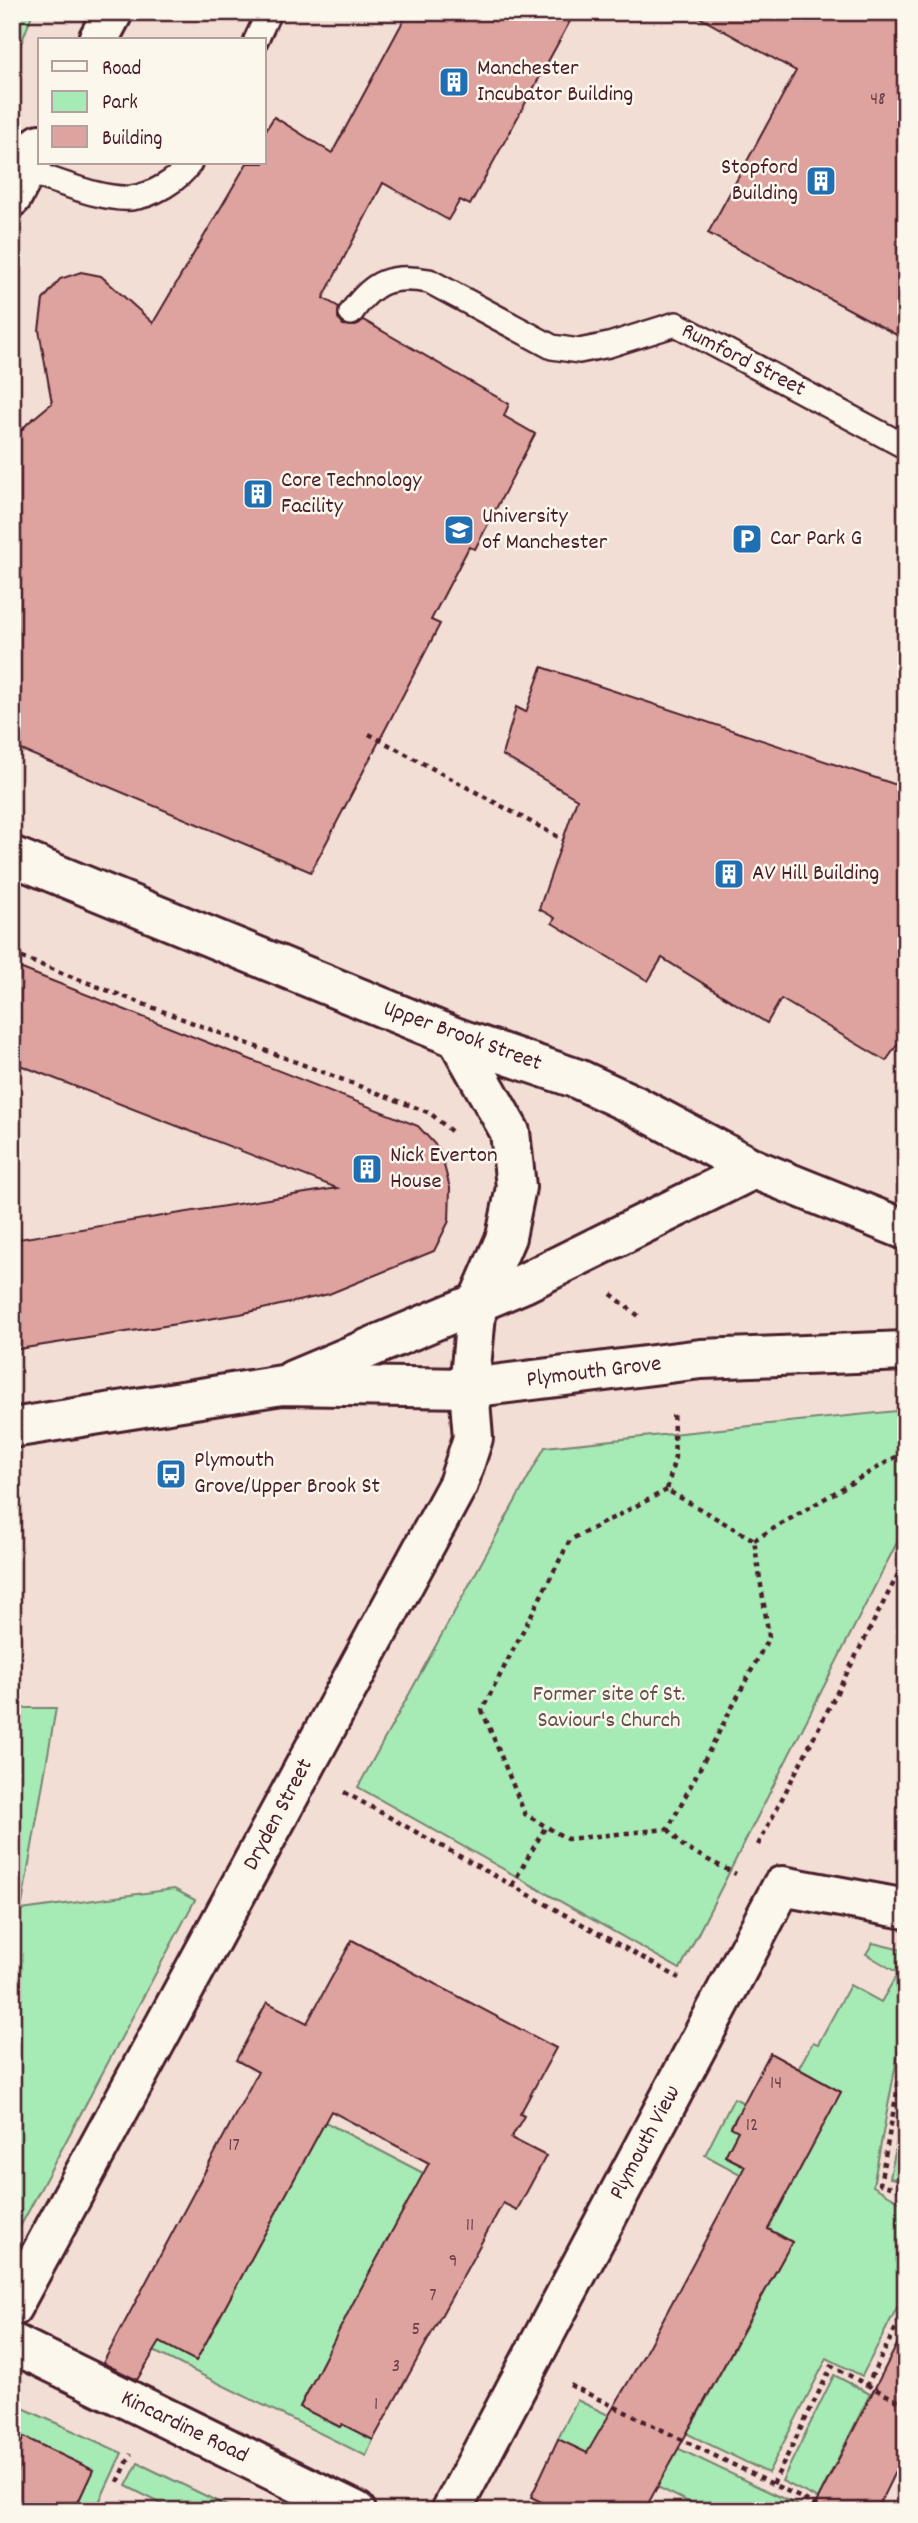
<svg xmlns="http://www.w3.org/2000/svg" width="918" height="2523" font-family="Dekko,sans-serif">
<rect width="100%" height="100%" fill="#f2ded5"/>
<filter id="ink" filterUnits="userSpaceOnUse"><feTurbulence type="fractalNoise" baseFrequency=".0143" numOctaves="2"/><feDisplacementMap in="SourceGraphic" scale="14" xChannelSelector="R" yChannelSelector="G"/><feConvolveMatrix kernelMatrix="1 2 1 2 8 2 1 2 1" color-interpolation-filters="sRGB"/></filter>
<g filter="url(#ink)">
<g fill="#a6eab5" stroke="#788470" stroke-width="2">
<path d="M12,12H33L12,68Z"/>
<path d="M906,1410V1525L680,1969L358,1787L545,1447Z"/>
<path d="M12,1708H56L21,1910L174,1889L195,1900L12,2242Z"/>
<path d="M873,1943L906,1951V2010L873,2186L906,2205V2290L862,2376L827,2358L768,2473L618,2400L623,2390L691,2427L792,2242L725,2205L774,2216L784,2198L705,2155L734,2098L744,2103L731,2126L738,2131L725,2156L789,2190L841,2092L798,2069L813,2042L818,2044L850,1985L881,2002L898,1973L866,1954Z"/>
<path d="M906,2094V2181L890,2178Z"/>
<path d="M325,2122L498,2212L402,2213L300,2406L339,2427L342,2424L373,2440L366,2456L119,2334L157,2345L160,2342L196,2361Z"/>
<path d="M834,2375L870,2394L818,2499L782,2481Z"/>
<path d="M577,2400L809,2511H707L558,2439Z"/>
<path d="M12,2403L122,2453L95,2511H74L93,2470L24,2437L12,2461Z"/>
<path d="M138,2463L237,2511H176L126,2486Z"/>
</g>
<g fill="#dea39e" stroke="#4a1f2b" stroke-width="2">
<path d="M408,12H575L470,205L460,200L448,220L383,183L323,298L339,307L338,318L343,325L356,326L363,320L509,404L504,416L535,434L475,549L469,547L431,620L440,624L311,872L12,746V441L28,423L52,403L39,330L43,300L60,279L81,272L101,276L153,323L247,163H264V133L274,117L332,153Z"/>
<path d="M690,12H906V340L708,233L796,71Z"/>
<path d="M542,667L906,788V1032L886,1061L781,999L767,1023L662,958L648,981L552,923L555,918L539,909L577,799L502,755L516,707L526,712Z"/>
<path d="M12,965L418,1126L440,1150L450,1188L449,1221L434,1251L329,1294L240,1314L12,1350V1240L337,1188L12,1062Z"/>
<path d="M352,1940L556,2048L520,2114L524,2116L511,2138L546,2156L517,2210L503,2203L373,2440L342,2424L340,2427L300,2407L353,2303L429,2163L331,2111L196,2361L160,2342L137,2380L103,2363L258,2072L236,2060L267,2002L307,2023Z"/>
<path d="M770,2053L841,2092L768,2229L792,2242L644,2511H560L531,2497L558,2439L587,2453L645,2353L745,2166L725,2156L738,2131L731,2127Z"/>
<path d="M906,2327V2449L876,2511H812Z"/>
<path d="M24,2437L93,2470L74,2511H12V2461Z"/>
</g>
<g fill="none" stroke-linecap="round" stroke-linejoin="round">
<g stroke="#4a1f2b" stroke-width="28">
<g id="lane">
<path d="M256,40L269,12"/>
<path d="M25,171C56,180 99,200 131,198C152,196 179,180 190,163"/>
<path d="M351,313C373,281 391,274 429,281L552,347L579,351L609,345L676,324L906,447"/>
</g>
</g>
<g stroke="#4a1f2b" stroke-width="44">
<g id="street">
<path d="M12,2307L458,1484L473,1438L469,1388L477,1304"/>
<path d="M12,2343L356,2511"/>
<path d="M451,2511L782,1886L906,1909"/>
</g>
</g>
<g stroke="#4a1f2b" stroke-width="44">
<g id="secondary">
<path d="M98,40L113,12"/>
<path d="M12,197L40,144"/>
</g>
</g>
<g stroke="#4a1f2b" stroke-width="44">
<g id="primary">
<path d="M457,1038L510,1132L516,1187L506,1237L477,1304"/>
<path d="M293,1380L524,1283L754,1169"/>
<path d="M12,1428L282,1385L469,1388L701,1359L906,1351"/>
</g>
</g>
<g stroke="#4a1f2b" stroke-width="44">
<path id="highway" d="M12,856L457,1038L578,1079L634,1105L754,1169L906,1230"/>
</g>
<g stroke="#4a1f2b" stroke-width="4.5" stroke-dasharray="5 5" stroke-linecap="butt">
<path d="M369,734L564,840"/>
<path d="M12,954L430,1113L452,1132"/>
<path d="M611,1294L640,1317"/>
<path d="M667,1490L570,1540L482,1710L525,1814L567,1839L668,1829L769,1637L754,1540L667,1490L675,1457L673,1410"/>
<path d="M754,1540L906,1451"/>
<path d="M344,1792L679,1978"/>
<path d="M668,1829L685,1848L736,1874"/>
<path d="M758,1845L906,1559"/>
<path d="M512,1885L546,1826"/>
<path d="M906,2043L880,2184L906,2191"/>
<path d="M570,2385L828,2511"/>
<path d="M867,2385L906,2405"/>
<path d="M118,2482L131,2454"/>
<path d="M773,2484L832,2366L867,2385L906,2308"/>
</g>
<use href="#lane" stroke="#fbf7ec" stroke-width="23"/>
<use href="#street" stroke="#fbf7ec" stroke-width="38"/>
<use href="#secondary" stroke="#fbf7ec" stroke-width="38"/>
<use href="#primary" stroke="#fbf7ec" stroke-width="38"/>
<use href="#highway" stroke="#fbf7ec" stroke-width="38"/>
</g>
</g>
<defs>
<g id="building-square" transform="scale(1.575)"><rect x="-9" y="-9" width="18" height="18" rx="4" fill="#1f6fb2" stroke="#fbf7ec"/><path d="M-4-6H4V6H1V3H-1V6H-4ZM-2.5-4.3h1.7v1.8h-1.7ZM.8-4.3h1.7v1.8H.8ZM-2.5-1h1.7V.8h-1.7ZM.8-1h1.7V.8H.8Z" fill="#fff"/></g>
<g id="university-square" transform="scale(1.575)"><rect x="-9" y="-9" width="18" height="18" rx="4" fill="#1f6fb2" stroke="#fbf7ec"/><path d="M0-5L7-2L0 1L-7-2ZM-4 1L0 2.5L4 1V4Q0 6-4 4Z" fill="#fff"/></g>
<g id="parking-square" transform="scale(1.575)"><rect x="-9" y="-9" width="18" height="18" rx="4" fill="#1f6fb2" stroke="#fbf7ec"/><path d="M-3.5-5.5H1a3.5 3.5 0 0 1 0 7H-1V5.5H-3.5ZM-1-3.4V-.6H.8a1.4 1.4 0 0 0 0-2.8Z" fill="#fff"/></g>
<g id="bus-square" transform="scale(1.575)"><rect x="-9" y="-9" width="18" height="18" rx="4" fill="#1f6fb2" stroke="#fbf7ec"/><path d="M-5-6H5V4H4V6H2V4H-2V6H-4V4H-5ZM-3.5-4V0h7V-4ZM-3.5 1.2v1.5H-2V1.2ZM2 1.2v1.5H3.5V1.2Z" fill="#fff"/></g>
</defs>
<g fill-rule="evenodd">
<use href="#building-square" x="454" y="82"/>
<use href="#building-square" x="821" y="181"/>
<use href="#building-square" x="258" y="494"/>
<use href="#university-square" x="459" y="530"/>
<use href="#parking-square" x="747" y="539"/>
<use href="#building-square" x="729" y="874"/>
<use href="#building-square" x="367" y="1169"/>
<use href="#bus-square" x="171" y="1474"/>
</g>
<g text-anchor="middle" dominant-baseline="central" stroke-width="5" stroke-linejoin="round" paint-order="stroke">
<g font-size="19" fill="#6f4048">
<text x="878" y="100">48</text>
<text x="776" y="2084">14</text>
<text x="752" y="2126">12</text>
<text x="234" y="2146">17</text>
<text x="470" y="2226">11</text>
<text x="453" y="2262">9</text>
<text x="433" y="2296">7</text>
<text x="416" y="2330">5</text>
<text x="396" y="2367">3</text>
<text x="376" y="2405">1</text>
</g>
<g font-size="23" fill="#4a1f2b" stroke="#fbf7ec" text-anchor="start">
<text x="477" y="69">Manchester<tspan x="477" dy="26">Incubator Building</tspan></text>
<text x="798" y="168" text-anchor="end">Stopford<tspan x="798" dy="26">Building</tspan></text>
<text x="281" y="481">Core Technology<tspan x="281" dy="26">Facility</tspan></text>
<text x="482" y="517">University<tspan x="482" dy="26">of Manchester</tspan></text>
<text x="770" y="539">Car Park G</text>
<text x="752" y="874">AV Hill Building</text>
<text x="390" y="1156">Nick Everton<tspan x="390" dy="26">House</tspan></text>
<text x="194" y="1461">Plymouth<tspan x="194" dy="26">Grove/Upper Brook St</tspan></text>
</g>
<g font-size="23" fill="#4a1f2b" stroke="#fbf7ec">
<text transform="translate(743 361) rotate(27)">Rumford Street</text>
<text transform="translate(462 1037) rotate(20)">Upper Brook Street</text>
<text transform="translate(594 1373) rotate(-7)">Plymouth Grove</text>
<text transform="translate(279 1815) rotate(-62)">Dryden Street</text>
<text transform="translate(646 2143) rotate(-62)">Plymouth View</text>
<text transform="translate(184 2428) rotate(26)">Kincardine Road</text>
</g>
<g font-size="23" fill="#61524e" stroke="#fbf7ec">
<text x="609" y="1695">Former site of St.<tspan x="609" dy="26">Saviour's Church</tspan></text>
</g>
</g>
<rect width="918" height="2523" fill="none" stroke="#fbf7ec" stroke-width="42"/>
<rect x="21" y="21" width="876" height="2481" fill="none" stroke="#4a1f2b" stroke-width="2.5" filter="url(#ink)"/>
<rect x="38" y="38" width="228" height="126" fill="#fbf7ec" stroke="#b4a19f" stroke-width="2"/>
<rect x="52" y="61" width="35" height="10" fill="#fbf7ec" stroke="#b4a19f" stroke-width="2"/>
<text x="102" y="74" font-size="21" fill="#4a1f2b">Road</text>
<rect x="52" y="91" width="35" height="21" fill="#a6eab5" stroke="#b4a19f" stroke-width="2"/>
<text x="102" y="108" font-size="21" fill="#4a1f2b">Park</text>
<rect x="52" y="126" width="35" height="21" fill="#dea39e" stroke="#b4a19f" stroke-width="2"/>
<text x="102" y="144" font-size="21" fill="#4a1f2b">Building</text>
</svg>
